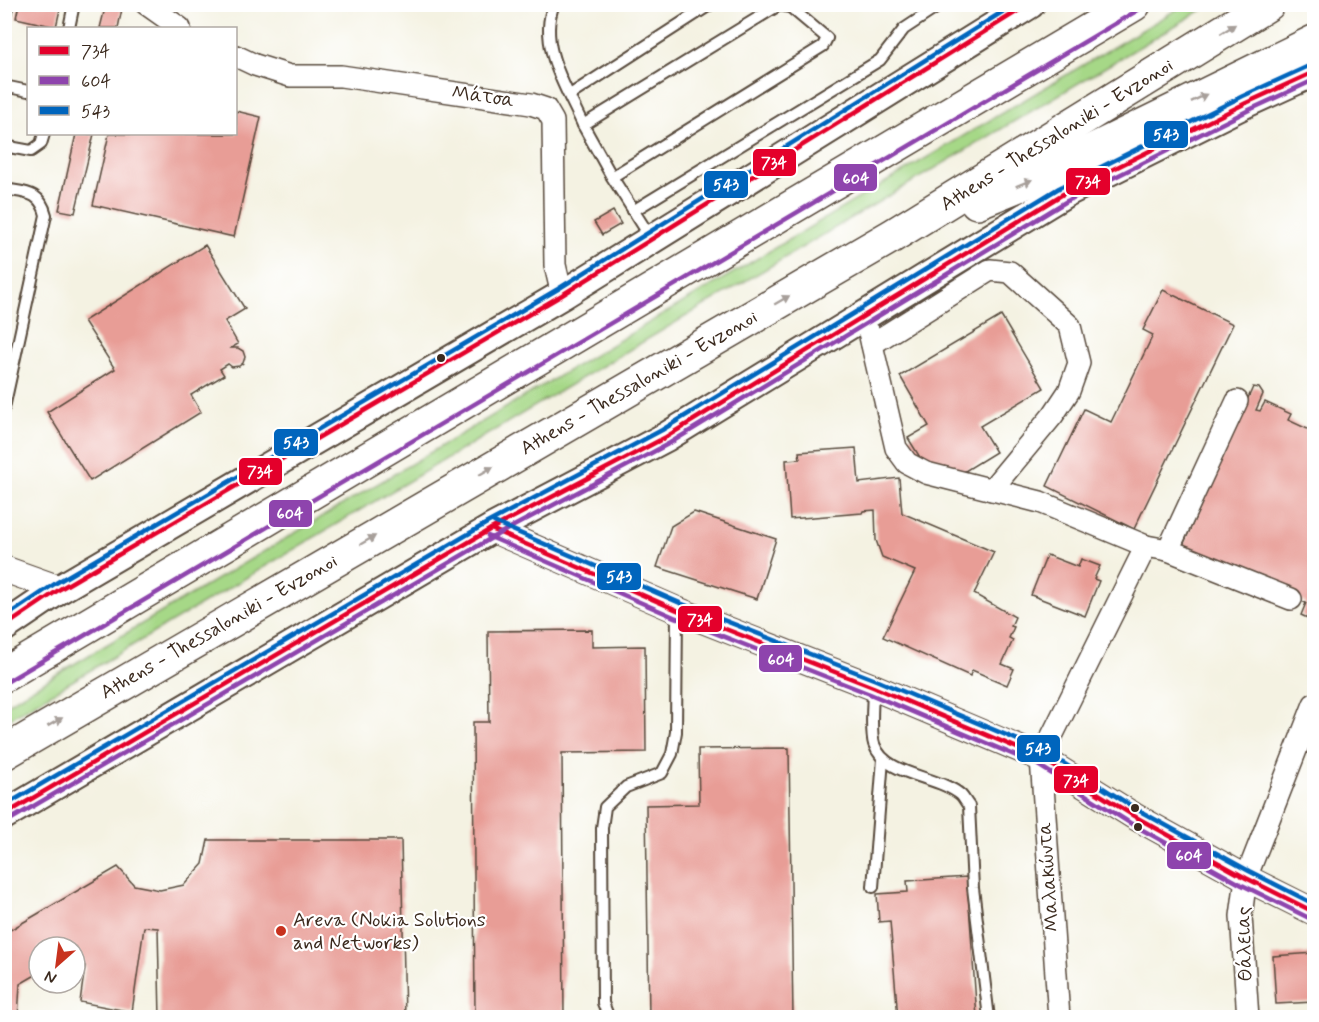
<svg xmlns="http://www.w3.org/2000/svg" width="1319" height="1022" font-family="Mynerve,sans-serif">
<rect width="100%" height="100%" fill="#fff"/>
<filter id="ink" filterUnits="userSpaceOnUse"><feTurbulence type="fractalNoise" baseFrequency=".0167" numOctaves="2"/><feDisplacementMap in="SourceGraphic" scale="12" xChannelSelector="R" yChannelSelector="G"/><feConvolveMatrix kernelMatrix="1 2 1 2 8 2 1 2 1" color-interpolation-filters="sRGB"/></filter>
<filter id="wash" filterUnits="userSpaceOnUse"><feTurbulence type="fractalNoise" baseFrequency=".008" numOctaves="4" result="noise"/><feDisplacementMap in="SourceGraphic" scale="24" xChannelSelector="R" yChannelSelector="G"/><feGaussianBlur stdDeviation="1.35" result="paint"/><feColorMatrix in="noise" values="0 0 0 0 0 0 0 0 0 0 0 0 0 0 0 0 0 1.4 0 .05"/><feComposite in="paint" operator="in"/></filter>
<g filter="url(#wash)">
<rect width="100%" height="100%" fill="#f4f2e2"/>
<path fill="#a6d887" stroke="#708152" stroke-width="1.5" d="M1184,5H1210L5,721V705Z"/>
<g id="blocks">
<g fill="#e89d96">
<path d="M19,4L61,5L56,27L16,18Z"/>
<path d="M106,4H123L118,28H100Z"/>
<path d="M236,111L261,117L234,237L93,205L109,134H236Z"/>
<path d="M76,134H94L75,213L59,210Z"/>
<path d="M613,211L621,224L602,235L594,222Z"/>
<path d="M205,245L245,309L225,321L238,344L231,348H238L243,351L245,357L243,363L239,366L232,367L228,364L220,369L224,375L191,395L201,412L90,481L47,412L115,369L84,321Z"/>
<path d="M1163,290L1233,324L1134,529L1047,486L1084,409L1111,422L1153,335L1143,330Z"/>
<path d="M1001,316L1044,388L980,426L996,452L957,476L926,467L908,438L929,426L900,376Z"/>
<path d="M1253,387L1259,388L1263,394L1256,410L1260,411L1265,402L1291,414L1288,420L1314,432L1313,439L1314,440V621L1301,615L1306,603L1181,550Z"/>
<path d="M856,448L859,483L899,478L902,513L994,552L974,594L1015,617L1011,626L1014,627L1009,638L1013,640L1002,664L1014,669L1007,685L972,670L970,676L883,637L915,571L882,557L876,540L875,510L863,511L862,513L790,519L786,460L800,459L799,452Z"/>
<path d="M694,512L776,539L757,599L657,567L671,526Z"/>
<path d="M1047,555L1078,567L1081,559L1100,566L1094,579L1099,581L1085,616L1031,595Z"/>
<path d="M592,630V647L645,646L646,752L562,753L564,1018H475L473,722H489L488,631Z"/>
<path d="M789,748L793,1018H649L646,805L699,804L698,749Z"/>
<path d="M208,840H401L405,1018H160L158,928L144,927L132,1012L80,1002L85,966L75,960V947H39V973L20,984L18,1018H5V933L118,867L134,885L160,890L184,885L203,864Z"/>
<path d="M967,877L977,1018H898L890,921L879,922L877,894L908,892L907,881Z"/>
<path d="M1314,953V1002L1276,1004L1273,956Z"/>
</g>
</g>
</g>
<g filter="url(#ink)">
<use href="#blocks" fill-opacity="0" stroke="#57483b" stroke-width="1.5"/>
<g fill="none" stroke-linecap="round" stroke-linejoin="round">
<g stroke="#57483b" stroke-width="14">
<g id="service">
<path d="M554,4C537,45 567,89 583,125"/>
<path d="M4,18L8,4"/>
<path d="M69,28L74,4"/>
<path d="M4,86L28,91"/>
<path d="M570,95L711,4"/>
<path d="M4,146L31,151L41,144L44,134"/>
<path d="M612,177L823,46L827,38L790,7L779,5L583,125L612,177L651,238"/>
<path d="M4,189C26,193 40,191 46,215L4,408"/>
<path d="M633,211L880,60L904,29L942,4"/>
<path d="M873,687C873,701 870,732 874,744C885,777 938,775 961,795C964,798 966,803 969,806L973,888L989,1018"/>
<path d="M873,887L883,759"/>
<path d="M609,1018L603,1003L602,828L605,807L626,787L662,773L672,754L676,732L677,610"/>
</g>
</g>
<g stroke="#57483b" stroke-width="24">
<g id="minor">
<path d="M146,4L180,28"/>
<path d="M236,56L255,65L290,76H341L531,104L546,109L553,121L555,265L562,295"/>
<path d="M869,332L896,448L907,463L926,473L1040,502L1146,546L1168,550"/>
<path d="M872,344L990,270L1010,272L1070,326L1079,363L1069,391L1053,415L991,490"/>
<path d="M1237,401L1168,550L1291,599"/>
<path d="M1059,1018L1041,758L1146,546"/>
<path d="M1248,1018L1241,916L1246,878L1314,704"/>
</g>
</g>
<g stroke="#57483b" stroke-width="28">
<g id="tertiary">
<path d="M491,529L677,610L873,687L1041,758L1134,816L1246,878L1314,912"/>
<path d="M4,569L60,589"/>
</g>
</g>
<g stroke="#57483b" stroke-width="32">
<g id="secondary">
<path d="M4,627L60,589L562,295L1030,4"/>
<path d="M4,815L491,529L666,437L1063,194L1246,103L1314,72"/>
</g>
</g>
<g stroke="#57483b" stroke-width="36">
<g id="motorway">
<path d="M977,202L1036,178L1314,42"/>
<path d="M4,675L1134,4"/>
<path d="M4,753L892,236L1268,4"/>
</g>
</g>
<use href="#service" stroke="#fff" stroke-width="10"/>
<use href="#minor" stroke="#fff" stroke-width="21"/>
<use href="#tertiary" stroke="#fff" stroke-width="26"/>
<use href="#secondary" stroke="#fff" stroke-width="28"/>
<use href="#motorway" stroke="#fff" stroke-width="33"/>
<g stroke="#fff" stroke-width="9">
<g id="bus-1">
<path d="M491,529L677,610L873,687L1041,758L1134,816L1246,878L1314,912"/>
<path d="M4,627L60,589L562,295L1029,4"/>
<path d="M4,815L491,529L666,437L1063,194L1246,103L1314,72"/>
</g>
</g>
<g stroke="#fff" stroke-width="9">
<g id="bus-2">
<path d="M488,536L674,617L870,694L1038,765L1130,823L1242,885L1311,919"/>
<path d="M8,681L1138,10"/>
<path d="M8,821L495,536L670,443L1067,201L1249,110L1314,80"/>
</g>
</g>
<g stroke="#fff" stroke-width="9">
<g id="bus-3">
<path d="M494,522L680,603L876,680L1044,751L1138,810L1249,871L1314,904"/>
<path d="M4,618L56,583L558,289L1015,4"/>
<path d="M4,806L487,523L662,430L1059,188L1243,96L1311,65"/>
</g>
</g>
<use href="#bus-1" stroke="#e4002b" stroke-width="4.5"/>
<use href="#bus-2" stroke="#8e44ad" stroke-width="4.5"/>
<use href="#bus-3" stroke="#0065bd" stroke-width="4.5"/>
</g>
<defs><path id="oneway-solid" d="M-6-.8H1V-3.2L6.5 0L1 3.2V.8H-6Z" transform="scale(1.5)"/></defs>
<g fill="#a79f9a">
<use href="#oneway-solid" transform="translate(1228 29) rotate(-32)"/>
<use href="#oneway-solid" transform="translate(1199 98) rotate(-26)"/>
<use href="#oneway-solid" transform="translate(1024 183) rotate(-22)"/>
<use href="#oneway-solid" transform="translate(782 300) rotate(-30)"/>
<use href="#oneway-solid" transform="translate(486 471) rotate(-30)"/>
<use href="#oneway-solid" transform="translate(368 540) rotate(-30)"/>
<use href="#oneway-solid" transform="translate(55 722) rotate(-30)"/>
</g>
</g>
<g fill="#3b2a1e" stroke="#fff" stroke-width="2">
<circle cx="441" cy="358" r="5"/>
<circle cx="1135" cy="808" r="5"/>
<circle cx="1138" cy="827" r="5"/>
</g>
<circle fill="#c8321e" stroke="#fff" stroke-width="2" cx="281" cy="931" r="6"/>
<g text-anchor="middle" dominant-baseline="central" stroke-width="4.5" stroke-linejoin="round" paint-order="stroke">
<g font-size="20" fill="#3b2a1e" stroke="#fff">
<text transform="translate(483 97) rotate(8)">Μάτσα</text>
<text transform="translate(1057 135) rotate(-32)">Athens - Thessaloniki - Evzonoi</text>
<text transform="translate(639 383) rotate(-30)">Athens - Thessaloniki - Evzonoi</text>
<text transform="translate(219 627) rotate(-30)">Athens - Thessaloniki - Evzonoi</text>
<text transform="translate(1049 877) rotate(-94)">Μαλακώντα</text>
<text transform="translate(1245 944) rotate(-92)">Θάλειας</text>
</g>
<g font-size="20" fill="#3b2a1e" stroke="#fff" text-anchor="start">
<text x="293" y="920">Areva (Nokia Solutions<tspan x="293" dy="23">and Networks)</tspan></text>
</g>
</g>
<g stroke="#fff" stroke-width="2">
<rect x="1143" y="120" width="46" height="29" rx="6" fill="#0065bd"/>
<rect x="752" y="148" width="45" height="29" rx="6" fill="#e4002b"/>
<rect x="833" y="163" width="45" height="29" rx="6" fill="#8e44ad"/>
<rect x="1065" y="167" width="46" height="29" rx="6" fill="#e4002b"/>
<rect x="703" y="170" width="46" height="29" rx="6" fill="#0065bd"/>
<rect x="273" y="428" width="46" height="29" rx="6" fill="#0065bd"/>
<rect x="238" y="457" width="45" height="29" rx="6" fill="#e4002b"/>
<rect x="268" y="499" width="45" height="29" rx="6" fill="#8e44ad"/>
<rect x="596" y="562" width="46" height="29" rx="6" fill="#0065bd"/>
<rect x="677" y="605" width="46" height="28" rx="6" fill="#e4002b"/>
<rect x="758" y="644" width="45" height="29" rx="6" fill="#8e44ad"/>
<rect x="1016" y="734" width="45" height="29" rx="6" fill="#0065bd"/>
<rect x="1053" y="765" width="46" height="29" rx="6" fill="#e4002b"/>
<rect x="1166" y="841" width="46" height="29" rx="6" fill="#8e44ad"/>
</g>
<g font-size="16" text-anchor="middle" font-weight="bold" fill="#fff">
<text x="1166" y="140">543</text>
<text x="774" y="168">734</text>
<text x="856" y="184">604</text>
<text x="1088" y="187">734</text>
<text x="726" y="190">543</text>
<text x="296" y="448">543</text>
<text x="260" y="477">734</text>
<text x="290" y="519">604</text>
<text x="619" y="582">543</text>
<text x="700" y="625">734</text>
<text x="781" y="665">604</text>
<text x="1038" y="754">543</text>
<text x="1076" y="786">734</text>
<text x="1189" y="861">604</text>
</g>
<rect width="1319" height="1022" fill="none" stroke="#fff" stroke-width="24"/>
<rect x="27" y="27" width="210" height="108" fill="#ffffff" stroke="#b1aaa5" stroke-width="1.5"/>
<rect x="39" y="46" width="30" height="9" fill="#e4002b" stroke="#b1aaa5" stroke-width="1.5"/>
<text x="81" y="57" font-size="18" fill="#3b2a1e">734</text>
<rect x="39" y="76" width="30" height="9" fill="#8e44ad" stroke="#b1aaa5" stroke-width="1.5"/>
<text x="81" y="87" font-size="18" fill="#3b2a1e">604</text>
<rect x="39" y="106" width="30" height="9" fill="#0065bd" stroke="#b1aaa5" stroke-width="1.5"/>
<text x="81" y="117" font-size="18" fill="#3b2a1e">543</text>
<g transform="translate(57 965) rotate(208)"><circle r="28" fill="#ffffff" stroke="#b1aaa5" stroke-width="1.5"/>
<path d="M0-4.5L10 22L0 15L-10 22Z" fill="#c8321e"/>
<text y="-9" font-size="16" font-weight="bold" text-anchor="middle" fill="#3b2a1e">N</text>
</g>
</svg>
